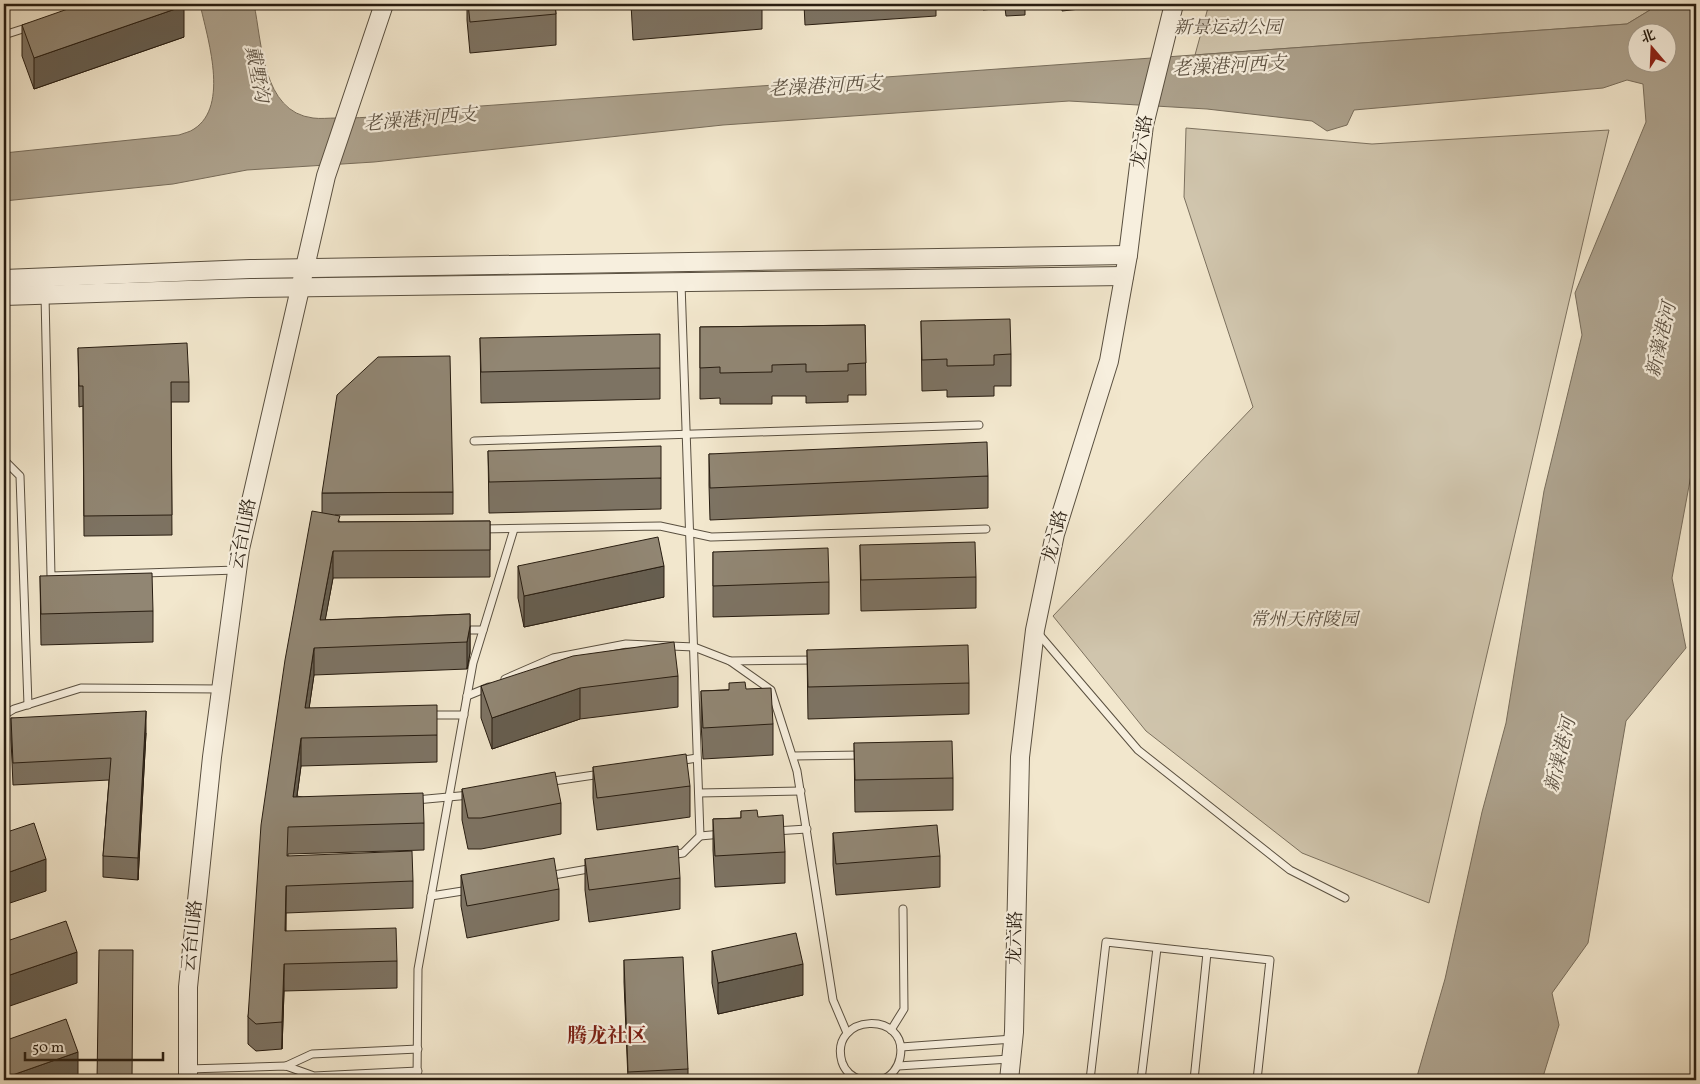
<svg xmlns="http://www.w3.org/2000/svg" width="1700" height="1084" font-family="Vollkorn,'Noto Serif SC',serif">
<rect width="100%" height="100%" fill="#f2e7cd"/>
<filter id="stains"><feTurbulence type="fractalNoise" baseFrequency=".004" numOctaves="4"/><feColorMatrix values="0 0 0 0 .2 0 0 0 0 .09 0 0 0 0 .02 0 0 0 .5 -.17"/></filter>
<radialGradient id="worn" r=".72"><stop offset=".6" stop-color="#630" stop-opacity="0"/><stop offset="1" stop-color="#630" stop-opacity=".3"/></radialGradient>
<g fill="#d0c5ad" stroke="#7c715f">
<path d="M1209,4H1652L1650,10L1627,24L1195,55Z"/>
<path d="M1186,128L1372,144L1609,130L1429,903L1302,853L1146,731L1053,616L1253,407L1184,197Z"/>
</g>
<path fill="#ada28d" stroke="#786d5b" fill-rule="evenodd" d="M200,4H254C262,42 262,112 313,118C320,119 329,118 336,118C357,118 377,118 397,112L1627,24L1650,10L1652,4H1696V448L1672,578L1686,648L1626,721L1588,943L1552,993L1559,1025L1542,1080H1416L1445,979L1482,812L1506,723L1544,491L1582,335L1575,293L1646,122L1643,84L1627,80L1603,88L1354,110L1347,125L1327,131L1312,121L1207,109L1069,101L723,125L374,162L247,170L173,184L4,201V153L179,135C184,133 190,132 194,129C230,106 207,37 200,4ZM1638,32H1668V62H1638Z"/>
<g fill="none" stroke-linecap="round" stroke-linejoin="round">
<g stroke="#5a5040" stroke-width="9">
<g id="service">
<path d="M4,35L29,27"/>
<path d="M45,295L51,576L237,570"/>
<path d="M474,441L979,425"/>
<path d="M4,463H7L20,476L28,705"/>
<path d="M482,529L660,526L711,537L986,529"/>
<path d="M461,630H483"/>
<path d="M1037,632L1138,750L1290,870L1345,898"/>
<path d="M730,661L815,660"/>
<path d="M505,679L553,658L626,644L694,647L730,661L771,690L797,771L833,1000L847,1033"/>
<path d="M467,696L489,687"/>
<path d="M4,715L14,709L81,688L221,689"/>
<path d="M429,715H464"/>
<path d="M793,756L862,755"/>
<path d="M678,761L697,758"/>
<path d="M547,782L601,774"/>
<path d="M699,793L801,791"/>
<path d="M416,800L470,795"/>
<path d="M775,831L807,829"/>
<path d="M700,836L722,834"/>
<path d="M671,855L683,853L700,836L681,283"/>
<path d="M548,876L594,868"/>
<path d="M431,896L469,890"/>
<path d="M891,1030L904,1009L903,909"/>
<path d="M901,1047L1013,1039"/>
<path d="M286,1066L312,1054L418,1049"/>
<path d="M898,1066L1010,1059"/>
<path d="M188,1069L286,1066L314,1076L418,1071"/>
<path d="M417,1080L418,969L473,663L514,529"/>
<path d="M861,1080C852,1077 845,1071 842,1062C828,1013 910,1010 900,1058C898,1068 891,1077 881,1080"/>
<path d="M1090,1080L1106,942L1270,960L1257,1080"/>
<path d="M1141,1080L1157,948"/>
<path d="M1194,1080L1207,953"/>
</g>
</g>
<g stroke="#5a5040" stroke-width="20">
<g id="tertiary">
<path d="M4,279L250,269L1128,255"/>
<path d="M4,296L250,288L1124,276"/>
<path d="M188,1080V987L212,757L240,549L326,176L384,4"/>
<path d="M1009,1080L1014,1032L1020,757L1035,630L1055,534L1109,361L1128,255L1144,125L1174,4"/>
</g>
</g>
<use href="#service" stroke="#f7efde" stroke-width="7"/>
<use href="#tertiary" stroke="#f7efde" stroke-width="18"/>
</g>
<g fill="#7d7363" stroke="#281d11">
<path d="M467,4H555L556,14V45L470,53L467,20Z"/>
<path d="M631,4H762V29L633,40Z"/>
<path d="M804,4H936V16L805,25Z"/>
<path d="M982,4H1056L1025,6V15L1006,16L1005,8L983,10Z"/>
<path d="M1062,4H1080V9L1062,11Z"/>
<path d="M22,25L184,37L34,89L22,56Z"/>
<path d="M921,321L1011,354V386H994V396L947,397V390L922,391Z"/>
<path d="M865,325L866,395H848V402L806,403V396H772V404H720V398L700,399V327Z"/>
<path d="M480,338L660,368V399L481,403Z"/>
<path d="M78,348L189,382V402H171L172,535L84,536L83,406L79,407Z"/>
<path d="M488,451L661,478V509L489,513Z"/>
<path d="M709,454L988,476V508L710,520L709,485Z"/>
<path d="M453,492V514L335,515L340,522L490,521V577L333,578L325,620L470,614V653L467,669L314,675L309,708L437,735V762L301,766L297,796L424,823V850L288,854V856L413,881V908L286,913V931L397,961V988L284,991L282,1049L256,1051L248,1044V1017L322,512V493Z"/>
<path d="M860,545L976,577V608L861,611Z"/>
<path d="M713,552L829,582V614L713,617Z"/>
<path d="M518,566L664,597L524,627L518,598Z"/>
<path d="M40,576L153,611V642L41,645Z"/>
<path d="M807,650L969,683V714L808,719Z"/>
<path d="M678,676V707L580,719L492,749L481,718V686Z"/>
<path d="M746,689L773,724V755L703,759L701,722V691Z"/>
<path d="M11,718L146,733L138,880L103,877V856L109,780L13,785L11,739Z"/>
<path d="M854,743L953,778V810L855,812Z"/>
<path d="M593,767L690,786V817L597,830L593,798Z"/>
<path d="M462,789L561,803V834L481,849H468L462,820Z"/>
<path d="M741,811L758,817L785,852V883L715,887L713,850V819L741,818Z"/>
<path d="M833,833L940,856V887L836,895L833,865Z"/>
<path d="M585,859L680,878V909L589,922L585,890Z"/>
<path d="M461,875L559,889V920L467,938L461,906Z"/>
<path d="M712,951L803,995L718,1014L712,983Z"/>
<path d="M624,960L688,1069V1080H628L624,982Z"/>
</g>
<g fill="#665e50" stroke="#281d11">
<path d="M184,6V37L34,89V58Z"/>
<path d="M333,551V578L320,648V620Z"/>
<path d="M664,566V597L524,627V596Z"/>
<path d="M470,626V653L467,669V642Z"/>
<path d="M314,648V675L305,736V708Z"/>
<path d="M580,688V719L492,749V718Z"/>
<path d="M146,711V733L138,880V858Z"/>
<path d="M301,738V766L293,824V797Z"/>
<path d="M46,859V891L4,905V874Z"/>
<path d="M286,886V913L285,959V931Z"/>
<path d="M77,952V983L4,1008V977Z"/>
<path d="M284,964V991L282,1049V1022Z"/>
<path d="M803,964V995L718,1014V983Z"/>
<path d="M78,1052V1080H4V1078Z"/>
</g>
<g fill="#918673" stroke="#281d11">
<path d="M82,4H183L184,6L34,58L22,25Z"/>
<path d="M468,4H555L556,14L470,22Z"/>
<path d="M633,4H689L633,9Z"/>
<path d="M1010,319L1011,354L994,355V365L947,366V359L922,360L921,321Z"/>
<path d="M865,325L866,363L848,364V371L806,372V364L772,365V372L720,373V367L700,368V327Z"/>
<path d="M660,334V368L481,372L480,338Z"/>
<path d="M187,343L189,382H171L172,515L84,516L83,386H79L78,348Z"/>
<path d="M450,356L453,492L322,493L337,395L378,357Z"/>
<path d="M987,442L988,476L710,488L709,454Z"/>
<path d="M661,446V478L489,482L488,451Z"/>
<path d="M312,511L340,516L338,522L490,521V550L333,551L320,620L470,614V626L467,642L314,648L305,708L437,705V735L301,738L293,797L423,793L424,823L288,827L287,856L412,851L413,881L286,886L285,931L396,928L397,961L284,964L282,1022L256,1024L248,1017L261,825L285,660Z"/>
<path d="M658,537L664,566L524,596L518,566Z"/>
<path d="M975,542L976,577L861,580L860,545Z"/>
<path d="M828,548L829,582L713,586V552Z"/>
<path d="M152,573L153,611L41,614L40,576Z"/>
<path d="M674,642L678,676L580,688L492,718L481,686L573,656Z"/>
<path d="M968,645L969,683L808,687L807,650Z"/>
<path d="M745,682L746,689L771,688L773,724L703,728L701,691L729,690V683Z"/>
<path d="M146,711L138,858L103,856L111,758L13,763L11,718Z"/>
<path d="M952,741L953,778L855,780L854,743Z"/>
<path d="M686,754L690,786L597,798L593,767Z"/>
<path d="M555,772L561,803L481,818H468L462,789Z"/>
<path d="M757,810L758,817L783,815L785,852L715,856L713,819L741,818V811Z"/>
<path d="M34,823L46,859L4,874V833Z"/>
<path d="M937,825L940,856L836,864L833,833Z"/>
<path d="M678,846L680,878L589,890L585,859Z"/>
<path d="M554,858L559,889L467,906L461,875Z"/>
<path d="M66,921L77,952L4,977V942Z"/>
<path d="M796,933L803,964L718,983L712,951Z"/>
<path d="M99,950H133L132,1080H97Z"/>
<path d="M683,957L688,1069L628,1072L624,960Z"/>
<path d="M66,1019L78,1052L4,1078V1041Z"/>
</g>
<g text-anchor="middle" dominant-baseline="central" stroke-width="4.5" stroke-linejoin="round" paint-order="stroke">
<g font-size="18" font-style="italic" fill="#5a4f40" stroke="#f7efde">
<text x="1228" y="28">新景运动公园</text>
<text x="1304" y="620">常州天府陵园</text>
</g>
<g font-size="18" fill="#281d11" stroke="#f7efde">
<text transform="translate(1143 142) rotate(-81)">龙六路</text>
<text transform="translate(244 534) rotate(-79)">云台山路</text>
<text transform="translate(1056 537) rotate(-76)">龙六路</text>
<text transform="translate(193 936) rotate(-84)">云台山路</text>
<text transform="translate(1016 938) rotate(-89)">龙六路</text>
</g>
<g font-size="19" font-style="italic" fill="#5d5243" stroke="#f7efde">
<text transform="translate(1229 67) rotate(-3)">老澡港河西支</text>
<text transform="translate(256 74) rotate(79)">戴墅沟</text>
<text transform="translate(825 87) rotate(-3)">老澡港河西支</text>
<text transform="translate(420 120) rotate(-5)">老澡港河西支</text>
<text transform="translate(1662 340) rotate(-77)">新藻港河</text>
<text transform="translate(1561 755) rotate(-76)">新澡港河</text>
</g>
<g font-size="20" font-weight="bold" fill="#7a1f14" stroke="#f7efde">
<text x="607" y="1037">腾龙社区</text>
</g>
</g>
<rect width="1700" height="1084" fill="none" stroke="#f2e7cd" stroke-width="20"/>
<rect x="5" y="5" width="1690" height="1074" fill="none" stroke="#281d11" stroke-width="2.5"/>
<rect x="10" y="10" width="1680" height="1064" fill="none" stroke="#281d11"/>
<g transform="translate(1652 48) rotate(341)"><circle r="24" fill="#f7efde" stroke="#a49b8c"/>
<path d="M0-4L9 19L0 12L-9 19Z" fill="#8f2418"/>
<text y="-8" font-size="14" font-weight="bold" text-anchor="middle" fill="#281d11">北</text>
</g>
<path d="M25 1052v8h138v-8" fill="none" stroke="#281d11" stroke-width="2.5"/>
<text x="32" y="1052" font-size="15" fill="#281d11" stroke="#f7efde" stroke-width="4" paint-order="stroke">50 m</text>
<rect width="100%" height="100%" filter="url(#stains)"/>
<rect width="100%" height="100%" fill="url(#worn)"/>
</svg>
